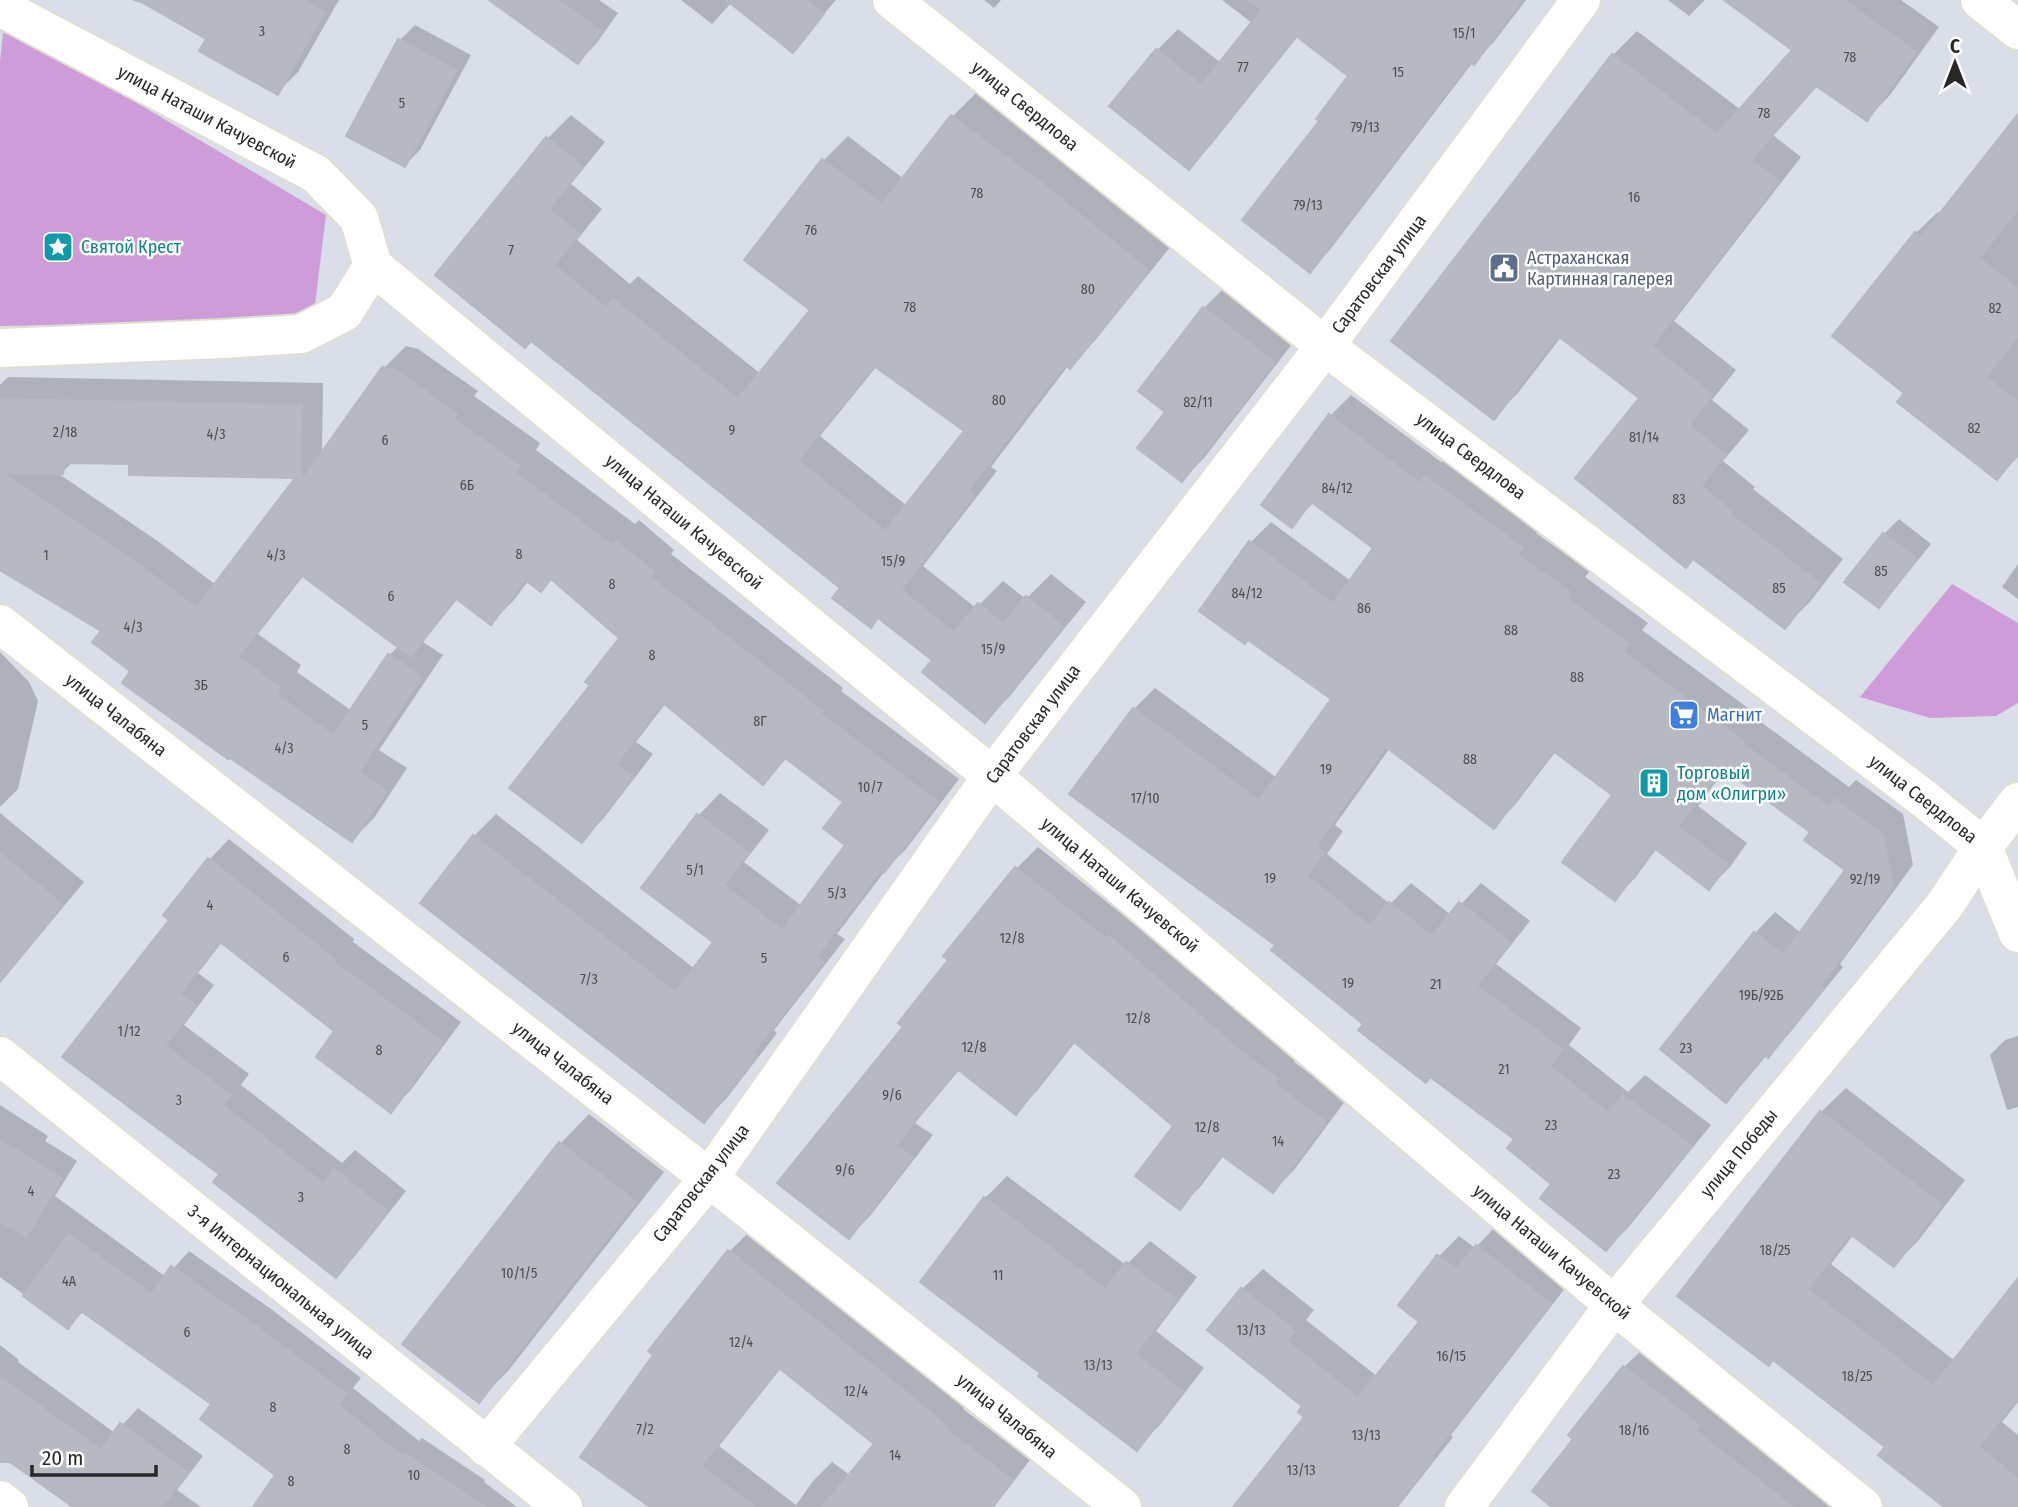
<svg xmlns="http://www.w3.org/2000/svg" width="2018" height="1507" font-family="'Fira Sans Condensed',sans-serif">
<rect width="100%" height="100%" fill="#dadee8"/>
<g fill="#ce9cd9">
<path d="M4,24L326,215L313,321L0,326V61Z"/>
<path d="M1952,584L2018,623V703L1996,716L1930,718L1860,697Z"/>
</g>
<g fill="#0003" fill-rule="evenodd">
<path d="M132,0H339L298,72L278,92L208,38L158,9Z"/>
<path d="M492,0H599L618,13L595,45L578,62Z"/>
<path d="M681,0H836L793,50L732,2L712,24Z"/>
<path d="M984,0H1001L994,8Z"/>
<path d="M1222,0H1327L1210,146L1188,167L1157,50L1178,29L1221,63L1252,23Z"/>
<path d="M1386,0H1526L1493,43L1473,62L1329,251L1310,270L1321,121L1351,76Z"/>
<path d="M1668,0H1705L1689,16Z"/>
<path d="M1727,0H1901L1939,27L1890,95L1867,119L1818,85L1773,135L1801,157L1674,321L1736,370L1712,400L1749,430L1723,461L1755,487L1753,489L1843,559L1809,603L1785,626L1641,398L1562,336L1517,394L1493,417L1613,55L1637,31L1741,110L1794,50Z"/>
<path d="M415,25L471,55L420,150L405,165L400,40Z"/>
<path d="M977,92L1171,246L1093,343L1068,366L991,467L997,471L923,566L976,608L1003,581L1026,599L1051,574L1086,602L1009,697L985,721L934,660L879,617L871,626L843,588L532,339L437,275L548,138L571,115L605,142L571,184L602,209L577,240L630,284L638,276L761,374L813,310L747,260L824,160L848,136L904,179L953,116ZM877,366L967,431L907,506L820,436Z"/>
<path d="M2018,119V457L1997,478L1907,392L1916,233L1938,212L1941,214Z"/>
<path d="M1226,286L1296,339L1204,458L1182,480L1168,412L1204,308Z"/>
<path d="M406,346L418,349L478,391L474,396L540,443L536,450L635,524L639,520L674,550L671,554L843,688L841,691L959,779L906,849L888,867L837,934L845,939L774,1030L777,1033L726,1099L704,1121L474,836L496,814L695,969L716,942L644,887L699,815L720,793L769,830L744,862L802,906L848,844L845,802L787,758L763,782L666,703L636,742L653,754L603,819L581,841L592,685L622,637L552,578L529,580L513,601L491,623L458,598L423,642L443,655L379,750L407,768L374,818L352,840L132,670L104,630L0,568V385L8,377L323,383L322,454L384,368ZM73,461L131,463L298,476L216,585L159,542L56,472L62,473ZM304,575L399,646L389,655L352,711L297,672L301,665L258,634Z"/>
<path d="M1351,395L1441,462L1447,457L1542,527L1537,534L1590,571L1585,577L1648,623L1642,630L1763,719L1761,722L1849,787L1856,780L1903,814L1913,865L1840,964L1843,967L1788,1035L1767,1055L1746,1080L1726,1101L1755,933L1775,912L1801,933L1848,870L1813,832L1726,768L1698,806L1747,843L1730,867L1709,888L1657,848L1635,878L1614,899V795L1556,751L1514,806L1493,826L1390,748L1335,825L1343,831L1327,854L1390,904L1411,883L1451,915L1481,883L1530,921L1496,964L1581,1028L1569,1045L1628,1092L1645,1075L1711,1125L1627,1229L1606,1249L1516,1139L1366,1023L1278,945L1134,709L1155,688L1277,778L1333,698L1250,543L1271,522L1351,581L1376,547L1314,502L1292,525L1331,415Z"/>
<path d="M1899,519L1931,544L1893,591L1879,606L1884,534Z"/>
<path d="M2018,564V599L2002,587Z"/>
<path d="M0,652L29,682L38,701L18,789L0,807Z"/>
<path d="M0,813L84,882L0,983Z"/>
<path d="M229,839L354,939L353,942L461,1022L410,1091L391,1110L337,1031L223,941L198,973L214,985L184,1025L249,1074L241,1085L342,1163L355,1150L406,1191L355,1256L335,1276L222,1174L65,1057L171,919L166,915L210,859Z"/>
<path d="M1038,847L1127,918L1130,915L1298,1057L1294,1062L1346,1100L1294,1170L1273,1191L1224,1155L1201,1186L1180,1207L1175,1126L1076,1041L1037,1091L1016,1112L960,1069L915,1123L933,1135L870,1216L849,1237L905,1027L951,960L946,956L1017,868Z"/>
<path d="M2018,1036V1107L2007,1110L1990,1055L2005,1040Z"/>
<path d="M1846,1088L1965,1180L1918,1241L1894,1265L1854,1234L1831,1264L1955,1361L2018,1280V1402L2002,1422L2018,1435V1507H1947L1887,1446L1774,1359L1821,1112Z"/>
<path d="M0,1105L48,1136L45,1141L77,1161L55,1196L166,1277L189,1251L271,1309L361,1378L353,1388L419,1441L422,1438L485,1480L484,1482L517,1507H255L277,1474L214,1404L84,1311L68,1327L0,1277Z"/>
<path d="M589,1114L664,1172L508,1371L479,1400L561,1143Z"/>
<path d="M1007,1176L1126,1265L1150,1241L1197,1277L1156,1331L1204,1368L1159,1426L1136,1448L1043,1373L985,1198Z"/>
<path d="M1497,1225L1570,1282L1451,1435L1453,1437L1398,1507H1235L1306,1417L1305,1406L1242,1289L1263,1269L1314,1310L1306,1320L1378,1377L1421,1321L1400,1305L1439,1256L1459,1236L1475,1248Z"/>
<path d="M749,1232L965,1407L963,1409L1030,1460L994,1507H653L730,1251ZM781,1368L876,1444L850,1475L832,1462L813,1481L796,1505L719,1446Z"/>
<path d="M0,1345L19,1360L18,1362L115,1433L138,1408L203,1456L177,1490L201,1507H76L0,1441Z"/>
<path d="M1645,1347L1836,1507H1555L1576,1439L1571,1435L1624,1367Z"/>
</g>
<g fill="#b6b9c1" stroke="#b5b7c3" stroke-width="2" fill-rule="evenodd">
<path d="M138,0H303L325,12L278,95L199,51L206,39Z"/>
<path d="M489,0H558L602,31L578,64Z"/>
<path d="M726,0H807L824,14L793,53Z"/>
<path d="M1249,0H1522L1474,65L1470,62L1310,273L1242,220L1319,121L1316,119L1348,76L1296,36L1189,170L1109,106L1156,49L1201,85L1261,10Z"/>
<path d="M1724,0H1844L1916,52L1867,121L1816,86L1751,160L1779,181L1652,346L1713,395L1689,425L1726,455L1701,486L1732,512L1730,514L1820,583L1785,629L1693,559L1686,568L1575,478L1639,398L1558,336L1494,420L1391,341L1612,54L1717,134L1792,50Z"/>
<path d="M398,39L457,70L405,167L346,136Z"/>
<path d="M2018,114V210L1979,258L2018,289V336L1986,377L2018,402V454L1997,480L1897,402L1904,393L1832,336L1915,232L1921,237Z"/>
<path d="M951,115L1048,188L1149,271L1070,369L1065,365L968,491L974,496L901,590L954,632L978,603L1003,624L1026,596L1064,627L985,723L922,672L932,660L878,618L871,628L832,598L840,588L531,341L525,348L435,275L546,137L583,167L549,209L580,234L554,265L606,308L613,299L738,399L810,310L744,260L822,159L882,204ZM874,366L964,431L885,531L798,460Z"/>
<path d="M1203,307L1275,362L1182,482L1137,448L1165,412L1138,391Z"/>
<path d="M382,367L396,370L457,414L454,419L520,466L515,472L612,545L616,541L654,572L650,577L823,711L821,714L938,802L884,873L881,871L817,956L824,962L753,1053L757,1056L704,1123L420,903L473,835L675,992L713,942L641,888L697,814L749,853L724,885L782,930L845,845L823,828L843,802L785,758L763,785L663,703L616,764L633,777L582,843L509,788L590,685L585,682L619,638L551,579L541,592L525,580L491,625L455,598L411,657L301,575L238,657L281,688L276,694L333,735L388,654L422,677L359,772L387,791L352,842L230,758L228,759L122,683L130,671L92,642L101,631L0,570V399L302,405L301,481ZM65,463L129,464V475L295,478L196,608L137,563L3,473L63,474Z"/>
<path d="M1329,414L1420,483L1425,476L1523,548L1518,555L1570,592L1566,598L1629,644L1623,652L1744,741L1742,743L1829,807L1834,799L1883,835L1893,887L1821,986L1824,988L1768,1058L1764,1055L1726,1103L1660,1049L1754,932L1783,955L1845,870L1804,840L1810,832L1723,768L1678,827L1728,864L1709,890L1654,848L1615,901L1562,862L1612,795L1553,751L1494,829L1386,747L1316,846L1324,852L1307,876L1370,926L1389,902L1432,936L1459,902L1511,943L1477,986L1562,1049L1550,1066L1608,1113L1623,1095L1692,1146L1606,1251L1540,1198L1551,1184L1507,1148L1514,1139L1430,1077L1426,1083L1358,1030L1363,1024L1271,950L1275,945L1069,794L1133,708L1259,800L1331,699L1248,640L1245,644L1199,611L1249,541L1333,603L1373,548L1311,502L1292,528L1261,505Z"/>
<path d="M1883,533L1917,559L1879,608L1844,582Z"/>
<path d="M0,853L63,905L0,982Z"/>
<path d="M208,858L336,960L334,962L443,1042L391,1113L316,1057L334,1031L220,942L180,994L196,1006L165,1046L231,1095L223,1105L323,1183L334,1169L388,1212L336,1278L213,1182L219,1174L62,1057L169,920L163,915Z"/>
<path d="M1015,867L1105,938L1108,935L1237,1048L1278,1079L1275,1084L1326,1122L1273,1193L1221,1155L1180,1210L1135,1176L1173,1126L1073,1041L1016,1115L957,1069L896,1145L913,1157L849,1239L777,1183L903,1027L898,1023L948,960L943,956Z"/>
<path d="M1820,1111L1942,1205L1894,1267L1850,1234L1808,1289L1933,1386L2018,1278V1398L1979,1447L2018,1479V1507H1944L1878,1455L1885,1447L1773,1360L1769,1366L1677,1296Z"/>
<path d="M0,1140L62,1178L26,1237L0,1221Z"/>
<path d="M559,1142L636,1202L479,1403L402,1344Z"/>
<path d="M984,1197L1105,1289L1126,1262L1177,1300L1135,1354L1183,1391L1137,1451L1038,1376L1040,1373L920,1282Z"/>
<path d="M69,1234L151,1294L171,1266L255,1325L346,1394L338,1405L402,1456L405,1453L486,1507H253L275,1475L200,1419L211,1404L81,1311L68,1329L23,1296Z"/>
<path d="M1476,1245L1551,1304L1432,1456L1434,1458L1395,1507H1233L1304,1417L1298,1412L1302,1406L1207,1330L1241,1288L1295,1331L1287,1341L1358,1398L1419,1322L1398,1305L1437,1255L1456,1269Z"/>
<path d="M728,1250L905,1391L948,1427L946,1429L1012,1480L992,1507H822L874,1444L779,1368L701,1466L755,1507H650L580,1457L653,1355L648,1351Z"/>
<path d="M1623,1366L1699,1425L1695,1430L1793,1507H1552L1532,1491L1573,1439L1568,1435Z"/>
<path d="M0,1377L101,1450L120,1423L188,1473L162,1507H73L10,1462H0Z"/>
</g>
<g fill="none" stroke-linecap="round" stroke-linejoin="round">
<g stroke="#dfded0" stroke-width="42">
<g id="street">
<path d="M0,7L316,174L359,218L373,266L992,776L1614,1305L1863,1507"/>
<path d="M0,348L223,339L301,334L344,312L373,266"/>
<path d="M0,624L709,1178L1122,1507"/>
<path d="M0,1056L563,1507"/>
<path d="M486,1447L709,1178L992,776L1325,346L1581,0"/>
<path d="M0,1500L9,1507"/>
</g>
</g>
<g stroke="#dfded0" stroke-width="42">
<g id="secondary">
<path d="M892,0L1325,346L1923,798L1983,847L2018,933"/>
<path d="M1980,0L2018,30"/>
<path d="M1464,1507L1614,1305L1944,906L1983,847L2018,802"/>
</g>
</g>
<use href="#street" stroke="#fff" stroke-width="38"/>
<use href="#secondary" stroke="#fff" stroke-width="38"/>
</g>
<defs>
<g id="sight-square" transform="scale(1.575)"><rect x="-9" y="-9" width="18" height="18" rx="4" fill="#0f9aa8" stroke="#fff"/><path d="M0-6L1.8-2.2L6-1.7L2.9 1.2L3.7 5.4L0 3.3L-3.7 5.4L-2.9 1.2L-6-1.7L-1.8-2.2Z" fill="#fff"/></g>
<g id="civic-square" transform="scale(1.575)"><rect x="-9" y="-9" width="18" height="18" rx="4" fill="#5c6f8a" stroke="#fff"/><path d="M-.6-6.5H3V-4.5H.6V-3L4-1V1h2V6H-6V1h2V-1L-.6-3ZM-1.2 2.5V6h2.4V2.5Z" fill="#fff"/></g>
<g id="supermarket-square" transform="scale(1.575)"><rect x="-9" y="-9" width="18" height="18" rx="4" fill="#3f7fe0" stroke="#fff"/><path d="M-6-5.5h2.5l.6 2H6L4.5 2H-2.5L-4.4-4H-6ZM-1.5 3.2a1.3 1.3 0 1 0 .1 0ZM3 3.2a1.3 1.3 0 1 0 .1 0Z" fill="#fff"/></g>
<g id="building-square" transform="scale(1.575)"><rect x="-9" y="-9" width="18" height="18" rx="4" fill="#0f9aa8" stroke="#fff"/><path d="M-4-6H4V6H1V3H-1V6H-4ZM-2.5-4.3h1.7v1.8h-1.7ZM.8-4.3h1.7v1.8H.8ZM-2.5-1h1.7V.8h-1.7ZM.8-1h1.7V.8H.8Z" fill="#fff"/></g>
</defs>
<g fill-rule="evenodd">
<use href="#sight-square" x="58" y="247"/>
<use href="#civic-square" x="1504" y="268"/>
<use href="#supermarket-square" x="1684" y="715"/>
<use href="#building-square" x="1654" y="783"/>
</g>
<g text-anchor="middle" dominant-baseline="central" stroke-width="5" stroke-linejoin="round" paint-order="stroke">
<g font-size="14" fill="#4b4c4e">
<text x="262" y="31">3</text>
<text x="1464" y="33">15/1</text>
<text x="1850" y="57">78</text>
<text x="1243" y="67">77</text>
<text x="1398" y="72">15</text>
<text x="402" y="103">5</text>
<text x="1764" y="113">78</text>
<text x="1365" y="127">79/13</text>
<text x="977" y="193">78</text>
<text x="1634" y="197">16</text>
<text x="1308" y="205">79/13</text>
<text x="811" y="230">76</text>
<text x="511" y="250">7</text>
<text x="1088" y="289">80</text>
<text x="910" y="307">78</text>
<text x="1995" y="308">82</text>
<text x="999" y="400">80</text>
<text x="1198" y="402">82/11</text>
<text x="1974" y="428">82</text>
<text x="732" y="430">9</text>
<text x="65" y="432">2/18</text>
<text x="216" y="434">4/3</text>
<text x="1644" y="437">81/14</text>
<text x="385" y="440">6</text>
<text x="467" y="485">6Б</text>
<text x="1337" y="488">84/12</text>
<text x="1679" y="499">83</text>
<text x="519" y="554">8</text>
<text x="46" y="555">1</text>
<text x="276" y="555">4/3</text>
<text x="893" y="561">15/9</text>
<text x="1881" y="571">85</text>
<text x="612" y="584">8</text>
<text x="1779" y="588">85</text>
<text x="1247" y="593">84/12</text>
<text x="391" y="596">6</text>
<text x="1364" y="608">86</text>
<text x="133" y="627">4/3</text>
<text x="1511" y="630">88</text>
<text x="993" y="649">15/9</text>
<text x="652" y="655">8</text>
<text x="1577" y="677">88</text>
<text x="201" y="685">3Б</text>
<text x="760" y="721">8Г</text>
<text x="365" y="725">5</text>
<text x="284" y="748">4/3</text>
<text x="1470" y="759">88</text>
<text x="1326" y="769">19</text>
<text x="870" y="787">10/7</text>
<text x="1145" y="798">17/10</text>
<text x="695" y="870">5/1</text>
<text x="1270" y="878">19</text>
<text x="1865" y="879">92/19</text>
<text x="837" y="893">5/3</text>
<text x="210" y="905">4</text>
<text x="1012" y="938">12/8</text>
<text x="286" y="957">6</text>
<text x="764" y="958">5</text>
<text x="589" y="979">7/3</text>
<text x="1348" y="983">19</text>
<text x="1436" y="984">21</text>
<text x="1761" y="995">19Б/92Б</text>
<text x="1138" y="1018">12/8</text>
<text x="129" y="1031">1/12</text>
<text x="974" y="1047">12/8</text>
<text x="1686" y="1048">23</text>
<text x="379" y="1050">8</text>
<text x="1504" y="1069">21</text>
<text x="892" y="1095">9/6</text>
<text x="179" y="1100">3</text>
<text x="1551" y="1125">23</text>
<text x="1207" y="1127">12/8</text>
<text x="1278" y="1141">14</text>
<text x="845" y="1170">9/6</text>
<text x="1614" y="1174">23</text>
<text x="31" y="1191">4</text>
<text x="301" y="1197">3</text>
<text x="1775" y="1250">18/25</text>
<text x="519" y="1273">10/1/5</text>
<text x="998" y="1275">11</text>
<text x="69" y="1281">4А</text>
<text x="1251" y="1330">13/13</text>
<text x="187" y="1332">6</text>
<text x="741" y="1342">12/4</text>
<text x="1451" y="1356">16/15</text>
<text x="1098" y="1365">13/13</text>
<text x="1857" y="1376">18/25</text>
<text x="856" y="1391">12/4</text>
<text x="273" y="1407">8</text>
<text x="645" y="1429">7/2</text>
<text x="1634" y="1430">18/16</text>
<text x="1366" y="1435">13/13</text>
<text x="347" y="1449">8</text>
<text x="895" y="1455">14</text>
<text x="1301" y="1470">13/13</text>
<text x="414" y="1475">10</text>
<text x="291" y="1481">8</text>
</g>
<g font-size="18" fill="#272727" stroke="#fff">
<text transform="translate(1025 106) rotate(39)">улица Свердлова</text>
<text transform="translate(207 117) rotate(28)">улица Наташи Качуевской</text>
<text transform="translate(1379 274) rotate(-53)">Саратовская улица</text>
<text transform="translate(1471 456) rotate(37)">улица Свердлова</text>
<text transform="translate(684 522) rotate(40)">улица Наташи Качуевской</text>
<text transform="translate(116 715) rotate(38)">улица Чалабяна</text>
<text transform="translate(1033 724) rotate(-53)">Саратовская улица</text>
<text transform="translate(1923 799) rotate(38)">улица Свердлова</text>
<text transform="translate(1120 885) rotate(40)">улица Наташи Качуевской</text>
<text transform="translate(563 1063) rotate(38)">улица Чалабяна</text>
<text transform="translate(1739 1153) rotate(-50)">улица Победы</text>
<text transform="translate(701 1183) rotate(-52)">Саратовская улица</text>
<text transform="translate(1552 1252) rotate(40)">улица Наташи Качуевской</text>
<text transform="translate(281 1282) rotate(39)">3-я Интернациональная улица</text>
<text transform="translate(1007 1416) rotate(39)">улица Чалабяна</text>
</g>
<g font-size="18" fill="#0d838f" stroke="#fff" text-anchor="start">
<text x="81" y="247">Святой Крест</text>
<text x="1677" y="773">Торговый<tspan x="1677" dy="21">дом «Олигри»</tspan></text>
</g>
<g font-size="18" fill="#4e5e75" stroke="#fff" text-anchor="start">
<text x="1527" y="258">Астраханская<tspan x="1527" dy="21">Картинная галерея</tspan></text>
</g>
<g font-size="18" fill="#366cbe" stroke="#fff" text-anchor="start">
<text x="1707" y="715">Магнит</text>
</g>
</g>
<g transform="translate(1955 63)" stroke="#ffffff" stroke-width="5" paint-order="stroke">
<path d="M0-5L12 26L0 18L-12 26Z" fill="#272727"/>
<text y="-10" font-size="19" font-weight="bold" text-anchor="middle" fill="#272727">С</text>
</g>
<path d="M32 1465v10h124v-10" fill="none" stroke="#272727" stroke-width="3.5"/>
<text x="42" y="1465" font-size="21" fill="#272727" stroke="#ffffff" stroke-width="5" paint-order="stroke">20 m</text>
</svg>
